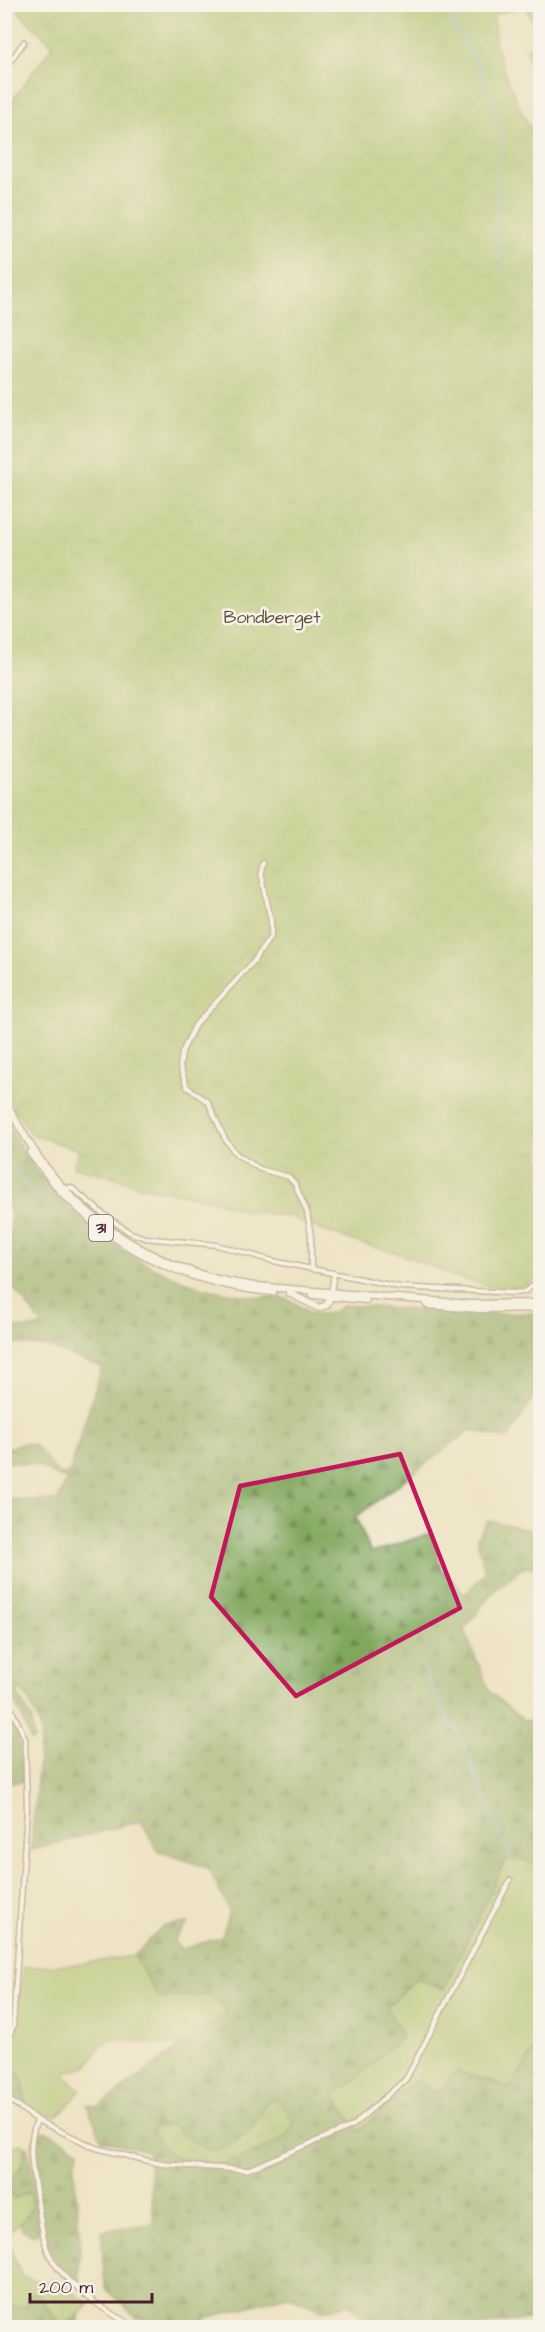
<svg xmlns="http://www.w3.org/2000/svg" width="545" height="2332" font-family="'Architects Daughter',sans-serif">
<defs>
<pattern id="forest-firs" width="22" height="20" patternUnits="userSpaceOnUse" patternTransform="scale(1.5)"><rect width="22" height="20" fill="#81a75d"/><path d="M5 1l3.5 6h-7zM16 11l3.5 6h-7z" fill="#6c874d"/></pattern>
<pattern id="wetland-marsh" width="20" height="14" patternUnits="userSpaceOnUse" patternTransform="scale(1.5)"><rect width="20" height="14" fill="#a2c169"/><path d="M1 5h8M5 5V1M11 12h8M15 12V8" fill="none" stroke="#8da55b"/></pattern>
<pattern id="park-crowns" width="20" height="18" patternUnits="userSpaceOnUse" patternTransform="scale(1.5)"><rect width="20" height="18" fill="#a2c169"/><path d="M2 6a3 3 0 1 1 6 0M12 15a3 3 0 1 1 6 0" fill="none" stroke="#8da55b"/></pattern>
</defs>
<rect width="100%" height="100%" fill="#f7f3e8"/>
<filter id="ink" filterUnits="userSpaceOnUse"><feTurbulence type="fractalNoise" baseFrequency=".0167" numOctaves="2"/><feDisplacementMap in="SourceGraphic" scale="12" xChannelSelector="R" yChannelSelector="G"/><feConvolveMatrix kernelMatrix="1 2 1 2 8 2 1 2 1" color-interpolation-filters="sRGB"/></filter>
<filter id="wash" filterUnits="userSpaceOnUse"><feTurbulence type="fractalNoise" baseFrequency=".008" numOctaves="4" result="noise"/><feDisplacementMap in="SourceGraphic" scale="24" xChannelSelector="R" yChannelSelector="G"/><feGaussianBlur stdDeviation="1.35" result="paint"/><feColorMatrix in="noise" values="0 0 0 0 0 0 0 0 0 0 0 0 0 0 0 0 0 1.4 0 .05"/><feComposite in="paint" operator="in"/></filter>
<g filter="url(#wash)">
<rect width="100%" height="100%" fill="#eee3c5"/>
<g fill="#a2c169" stroke="#76704a" stroke-width="1.5">
<path d="M540,43V101L538,83L527,56V48Z"/>
<path d="M506,1859L526,1860L540,1869V2040L511,2088L457,2071L437,2093L416,2080L358,2132L333,2095L355,2080L387,2008L416,1978L444,1989Z"/>
<path d="M138,1953L159,1998L210,1995L228,2012L181,2046L114,2039L101,2045L87,2067L67,2072L65,2076L81,2090L64,2110L55,2116L37,2111L26,2105L23,2080L9,2062L5,2063L14,2030L24,1967L82,1964L132,1956Z"/>
<path d="M20,2144L25,2146C25,2157 22,2167 15,2176L23,2195L28,2192L31,2195L32,2204L26,2218L12,2229L8,2240L21,2276L41,2282L60,2281L80,2298L90,2304L79,2315L62,2327C56,2317 48,2312 44,2302L27,2306H5L4,2148Z"/>
</g>
<g fill="url(#forest-firs)" stroke="#666344" stroke-width="1.5">
<path d="M5,1119C46,1200 118,1262 205,1288C222,1293 242,1295 259,1297C268,1297 278,1296 287,1299C292,1300 297,1305 302,1308C316,1317 331,1315 344,1305L476,1314L540,1313V1386L508,1439L470,1430L356,1517L371,1553L431,1533L442,1570L465,1594L485,1573L477,1537L488,1520L540,1532V1566L522,1568L490,1595L464,1630L490,1692L524,1721L540,1720V1869L526,1860L506,1859L444,1989L416,1978L387,2008L402,2036L355,2080L334,2095L359,2132L416,2080L437,2093L457,2071L511,2088L540,2040V2317L474,2327H355L361,2316L348,2304L323,2311L288,2296L206,2318L195,2327H171L137,2318L105,2288L101,2231L154,2223L148,2151L102,2140L87,2105L99,2106L227,2012L210,1995L159,1998L134,1956L163,1926L188,1923L173,1941L182,1949L222,1937L229,1910L208,1868L158,1851L141,1821L31,1850L41,1732C37,1716 30,1699 18,1687V1695L32,1719L34,1740L31,1741L23,1719L5,1682V1499L57,1501L67,1479L54,1475L39,1465L5,1462V1449C39,1434 38,1451 58,1474L65,1475L69,1473L102,1367L48,1347L8,1343L5,1327L32,1328L43,1325L13,1288L9,1276L11,1214L5,1201Z"/>
<path d="M4,1701C17,1725 24,1754 23,1782L5,1783Z"/>
<path d="M9,2062L23,2080L26,2105L5,2090V2063Z"/>
<path d="M42,2131L49,2132L80,2150L74,2166L80,2240L79,2283C69,2278 59,2267 53,2257C44,2242 30,2158 33,2141C34,2136 37,2133 42,2131Z"/>
<path d="M25,2146L28,2149L40,2233L32,2236L22,2229L20,2223C29,2216 35,2201 28,2192L14,2199L10,2194V2180L21,2169Z"/>
<path d="M37,2292L48,2311L56,2318L62,2326L79,2315L80,2327H5V2306H27L29,2296Z"/>
</g>
<path fill="url(#wetland-marsh)" stroke="#76704a" stroke-width="1.5" d="M272,2099C283,2100 288,2112 293,2121C288,2143 265,2147 247,2155C238,2158 231,2162 221,2163C207,2164 189,2161 175,2156C165,2152 159,2142 153,2133L155,2126L171,2125C180,2131 195,2147 205,2149C221,2154 245,2139 253,2126C259,2117 262,2105 272,2099Z"/>
<path fill="url(#park-crowns)" stroke="#76704a" stroke-width="1.5" d="M13,5H540V35L525,6L493,15C495,27 494,41 498,53C506,79 523,120 540,142V1276L522,1287L495,1288L449,1275L439,1269L400,1254L359,1243L310,1226L292,1217L245,1211L213,1200L139,1186L111,1176L73,1167L79,1150L30,1134L5,1092L4,112L53,45L24,18Z"/>
<g fill="none" stroke-linecap="round" stroke-linejoin="round">
<g stroke="#7fb5ee" stroke-width="1.5">
<path d="M440,4L480,67L503,137L498,183L500,214L496,228L503,270"/>
<path d="M4,1163L9,1165C19,1176 31,1195 46,1198"/>
<path d="M420,1661L442,1709L459,1735L514,1866"/>
</g>
</g>
</g>
<g filter="url(#ink)">
<g fill="none" stroke-linecap="round" stroke-linejoin="round">
<g stroke="#9c8178" stroke-width="7">
<g id="minor">
<path d="M4,70L24,42"/>
<path d="M263,863L261,872L271,921V936L254,961L195,1025L182,1052L180,1067L187,1087L208,1102L225,1139L236,1154L260,1169L289,1177L295,1184L307,1212L311,1236V1268"/>
<path d="M65,1190L71,1187L103,1214L129,1232L145,1238L217,1245L273,1261L400,1287L514,1293L524,1292L540,1280"/>
<path d="M331,1293L334,1273"/>
<path d="M4,1694L25,1738L27,1808L13,2027L4,2048"/>
<path d="M4,2096L37,2120L96,2148L161,2164L247,2170L352,2126L406,2079L510,1880"/>
<path d="M37,2120C27,2143 32,2167 36,2192C39,2210 41,2229 46,2246C57,2281 106,2312 137,2328"/>
</g>
</g>
<g stroke="#9c8178" stroke-width="9">
<g id="trunk">
<path d="M4,1099C17,1122 29,1146 45,1166C95,1232 173,1276 255,1286L469,1304L540,1303"/>
<path d="M30,1153L61,1192L94,1223"/>
<path d="M112,1236C161,1269 215,1287 273,1292"/>
<path d="M289,1293L319,1308L327,1305L330,1297"/>
<path d="M313,1295L366,1300"/>
<path d="M427,1305L479,1309L540,1308"/>
</g>
</g>
<use href="#minor" stroke="#fff" stroke-width="4"/>
<use href="#trunk" stroke="#fff" stroke-width="6"/>
</g>
</g>
<path d="M0 0H545V2332H0ZM400,1454L460,1608L296,1696L211,1597L240,1486Z" fill="#eee3c5" fill-opacity=".55" fill-rule="evenodd"/>
<path fill="none" stroke="#c2185b" stroke-width="4.5" stroke-linejoin="round" d="M400,1454L460,1608L296,1696L211,1597L240,1486Z"/>
<g text-anchor="middle" dominant-baseline="central" stroke-width="5" stroke-linejoin="round" paint-order="stroke">
<rect fill="#f7f3e8" stroke="#7e5f64" stroke-width="1.5" x="89" y="1215" width="24" height="26" rx="4.5"/>
<g font-size="16" font-weight="bold" fill="#4a1f2b">
<text x="101" y="1228">31</text>
</g>
<g font-size="18" fill="#64503e" stroke="#f7f3e8">
<text x="272" y="617">Bondberget</text>
</g>
</g>
<rect width="545" height="2332" fill="none" stroke="#f7f3e8" stroke-width="24"/>
<path d="M30 2293v9h122v-9" fill="none" stroke="#4a1f2b" stroke-width="3"/>
<text x="39" y="2293" font-size="18" fill="#4a1f2b" stroke="#f7f3e8" stroke-width="4.5" paint-order="stroke">200 m</text>
</svg>
